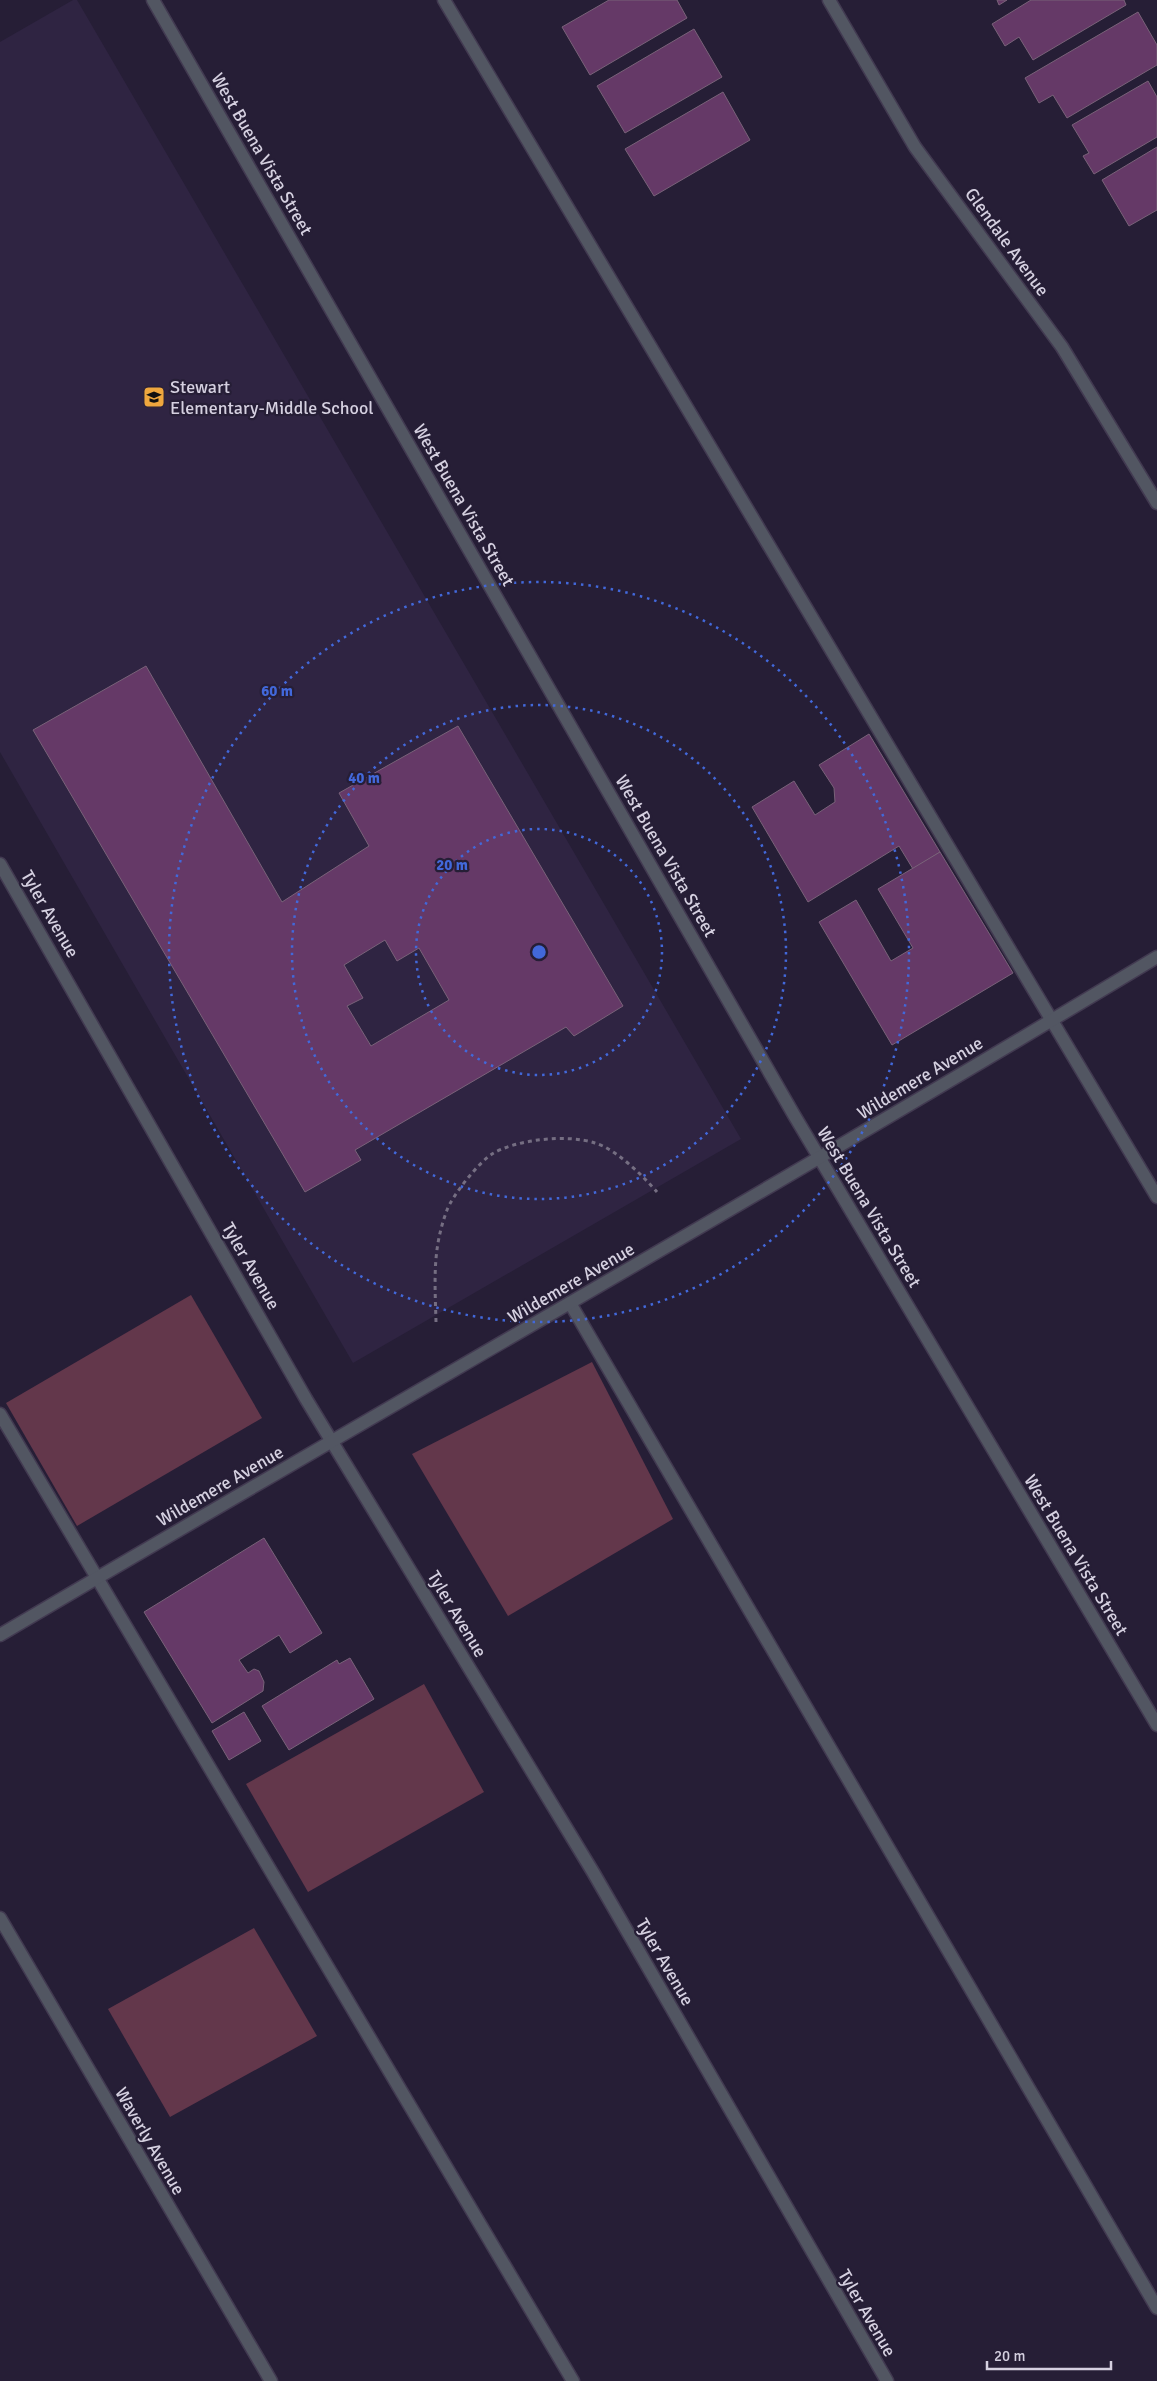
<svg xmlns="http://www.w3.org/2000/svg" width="1157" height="2381" font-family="Signika,sans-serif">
<rect width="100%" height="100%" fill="#261e36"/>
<path fill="#2f2442" d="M73,0H77L741,1139L353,1363L0,752V42Z"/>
<g fill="#63374b">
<path d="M191,1295L262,1418L77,1526L6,1403Z"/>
<path d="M592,1362L673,1519L508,1616L412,1454Z"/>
<path d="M424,1684L484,1792L308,1892L246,1784Z"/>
<path d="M254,1928L317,2036L170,2117L108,2009Z"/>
</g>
<g fill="#653967" stroke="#796279" fill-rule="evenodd">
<path d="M609,0H677L687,18L590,75L562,27Z"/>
<path d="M997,0H1007L999,5Z"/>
<path d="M1031,0H1124L1126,5L1033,60L1019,37L1005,46L992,24Z"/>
<path d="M1138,12L1157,45V65L1067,118L1053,95L1039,103L1025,78Z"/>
<path d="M694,29L722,77L625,133L597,86Z"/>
<path d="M1148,81L1157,97V137L1094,174L1083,156L1089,153L1072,125Z"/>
<path d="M723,92L750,140L654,196L625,149Z"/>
<path d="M1157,147V210L1129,226L1102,180Z"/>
<path d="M146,666L282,902L369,846L339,793L458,726L623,1006L574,1036L566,1027L355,1150L361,1160L305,1192L33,730ZM385,940L397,961L419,948L449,1000L371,1046L347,1006L363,998L344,965Z"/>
<path d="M869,734L940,852L913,869L899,846L808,902L752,807L794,781L815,815L835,802L834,788L819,765Z"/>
<path d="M940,852L1013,973L892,1045L819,922L856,900L891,961L913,948L878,889Z"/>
<path d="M264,1538L322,1633L290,1653L279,1635L239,1660L248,1673L254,1669L259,1671L264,1682L263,1691L212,1723L144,1612Z"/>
<path d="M350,1658L374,1699L289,1750L262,1706L337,1660L339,1664Z"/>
<path d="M244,1712L261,1741L229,1760L212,1731Z"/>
</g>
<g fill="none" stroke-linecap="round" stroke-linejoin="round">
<g stroke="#423a51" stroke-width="15">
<g id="minor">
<path d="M153,0L794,1115L1157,1725"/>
<path d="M444,0L1157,1197"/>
<path d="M829,0L915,147L1062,347L1157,503"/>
<path d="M0,864L306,1399L593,1872L887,2381"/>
<path d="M570,1303L1157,2308"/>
<path d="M0,1414L573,2381"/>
<path d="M0,1635C385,1408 774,1188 1157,957"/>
<path d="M0,1918L271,2381"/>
</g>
</g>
<path stroke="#756e82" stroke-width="3" stroke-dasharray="4 4" stroke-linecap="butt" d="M436,1322C435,1281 432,1250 447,1210C452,1196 479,1162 492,1154C517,1139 568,1134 595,1143C616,1149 643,1176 657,1192"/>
<use href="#minor" stroke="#525662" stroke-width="12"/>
</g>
<g fill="none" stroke="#4268da" stroke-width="2.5" stroke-dasharray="2.5 5">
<circle cx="539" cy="952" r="123"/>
<circle cx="539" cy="952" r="247"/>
<circle cx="539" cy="952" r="370"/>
</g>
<defs>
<g id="school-square" transform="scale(1.125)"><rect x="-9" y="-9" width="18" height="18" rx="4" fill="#efa73e" stroke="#261e36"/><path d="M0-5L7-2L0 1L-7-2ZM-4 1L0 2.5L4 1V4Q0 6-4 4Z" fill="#111"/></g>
</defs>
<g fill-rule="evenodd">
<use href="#school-square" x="154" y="397"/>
</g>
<g text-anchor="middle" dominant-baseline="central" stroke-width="4.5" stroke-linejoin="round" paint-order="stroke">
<g font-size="18" fill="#d5d0e0" stroke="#261e36">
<text transform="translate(262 154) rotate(60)">West Buena Vista Street</text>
<text transform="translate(1007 242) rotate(54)">Glendale Avenue</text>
<text transform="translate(464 505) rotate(60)">West Buena Vista Street</text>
<text transform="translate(666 856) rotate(60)">West Buena Vista Street</text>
<text transform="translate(50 914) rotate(60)">Tyler Avenue</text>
<text transform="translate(920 1078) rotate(-31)">Wildemere Avenue</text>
<text transform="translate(869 1207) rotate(59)">West Buena Vista Street</text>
<text transform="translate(251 1266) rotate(60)">Tyler Avenue</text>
<text transform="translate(571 1283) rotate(-30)">Wildemere Avenue</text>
<text transform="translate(220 1486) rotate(-30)">Wildemere Avenue</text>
<text transform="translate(1076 1555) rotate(59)">West Buena Vista Street</text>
<text transform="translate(457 1614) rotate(59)">Tyler Avenue</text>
<text transform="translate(665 1962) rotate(60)">Tyler Avenue</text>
<text transform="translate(150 2141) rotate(60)">Waverly Avenue</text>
<text transform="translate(867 2313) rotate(60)">Tyler Avenue</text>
</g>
<g font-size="18" fill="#d5d0e0" stroke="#261e36" text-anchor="start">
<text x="170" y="387">Stewart<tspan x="170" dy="21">Elementary-Middle School</tspan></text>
</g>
</g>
<circle cx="539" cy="952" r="8" fill="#4268da" stroke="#261e36" stroke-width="2.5"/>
<g font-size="15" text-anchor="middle" font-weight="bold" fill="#4268da" stroke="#261e36" stroke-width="4.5" stroke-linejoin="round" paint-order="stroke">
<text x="277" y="696">60 m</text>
<text x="364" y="783">40 m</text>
<text x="452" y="870">20 m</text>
</g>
<path d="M987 2361v8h124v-8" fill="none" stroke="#d5d0e0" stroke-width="2.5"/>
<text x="994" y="2361" font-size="15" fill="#d5d0e0" stroke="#261e36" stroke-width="4" paint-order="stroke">20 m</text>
</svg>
